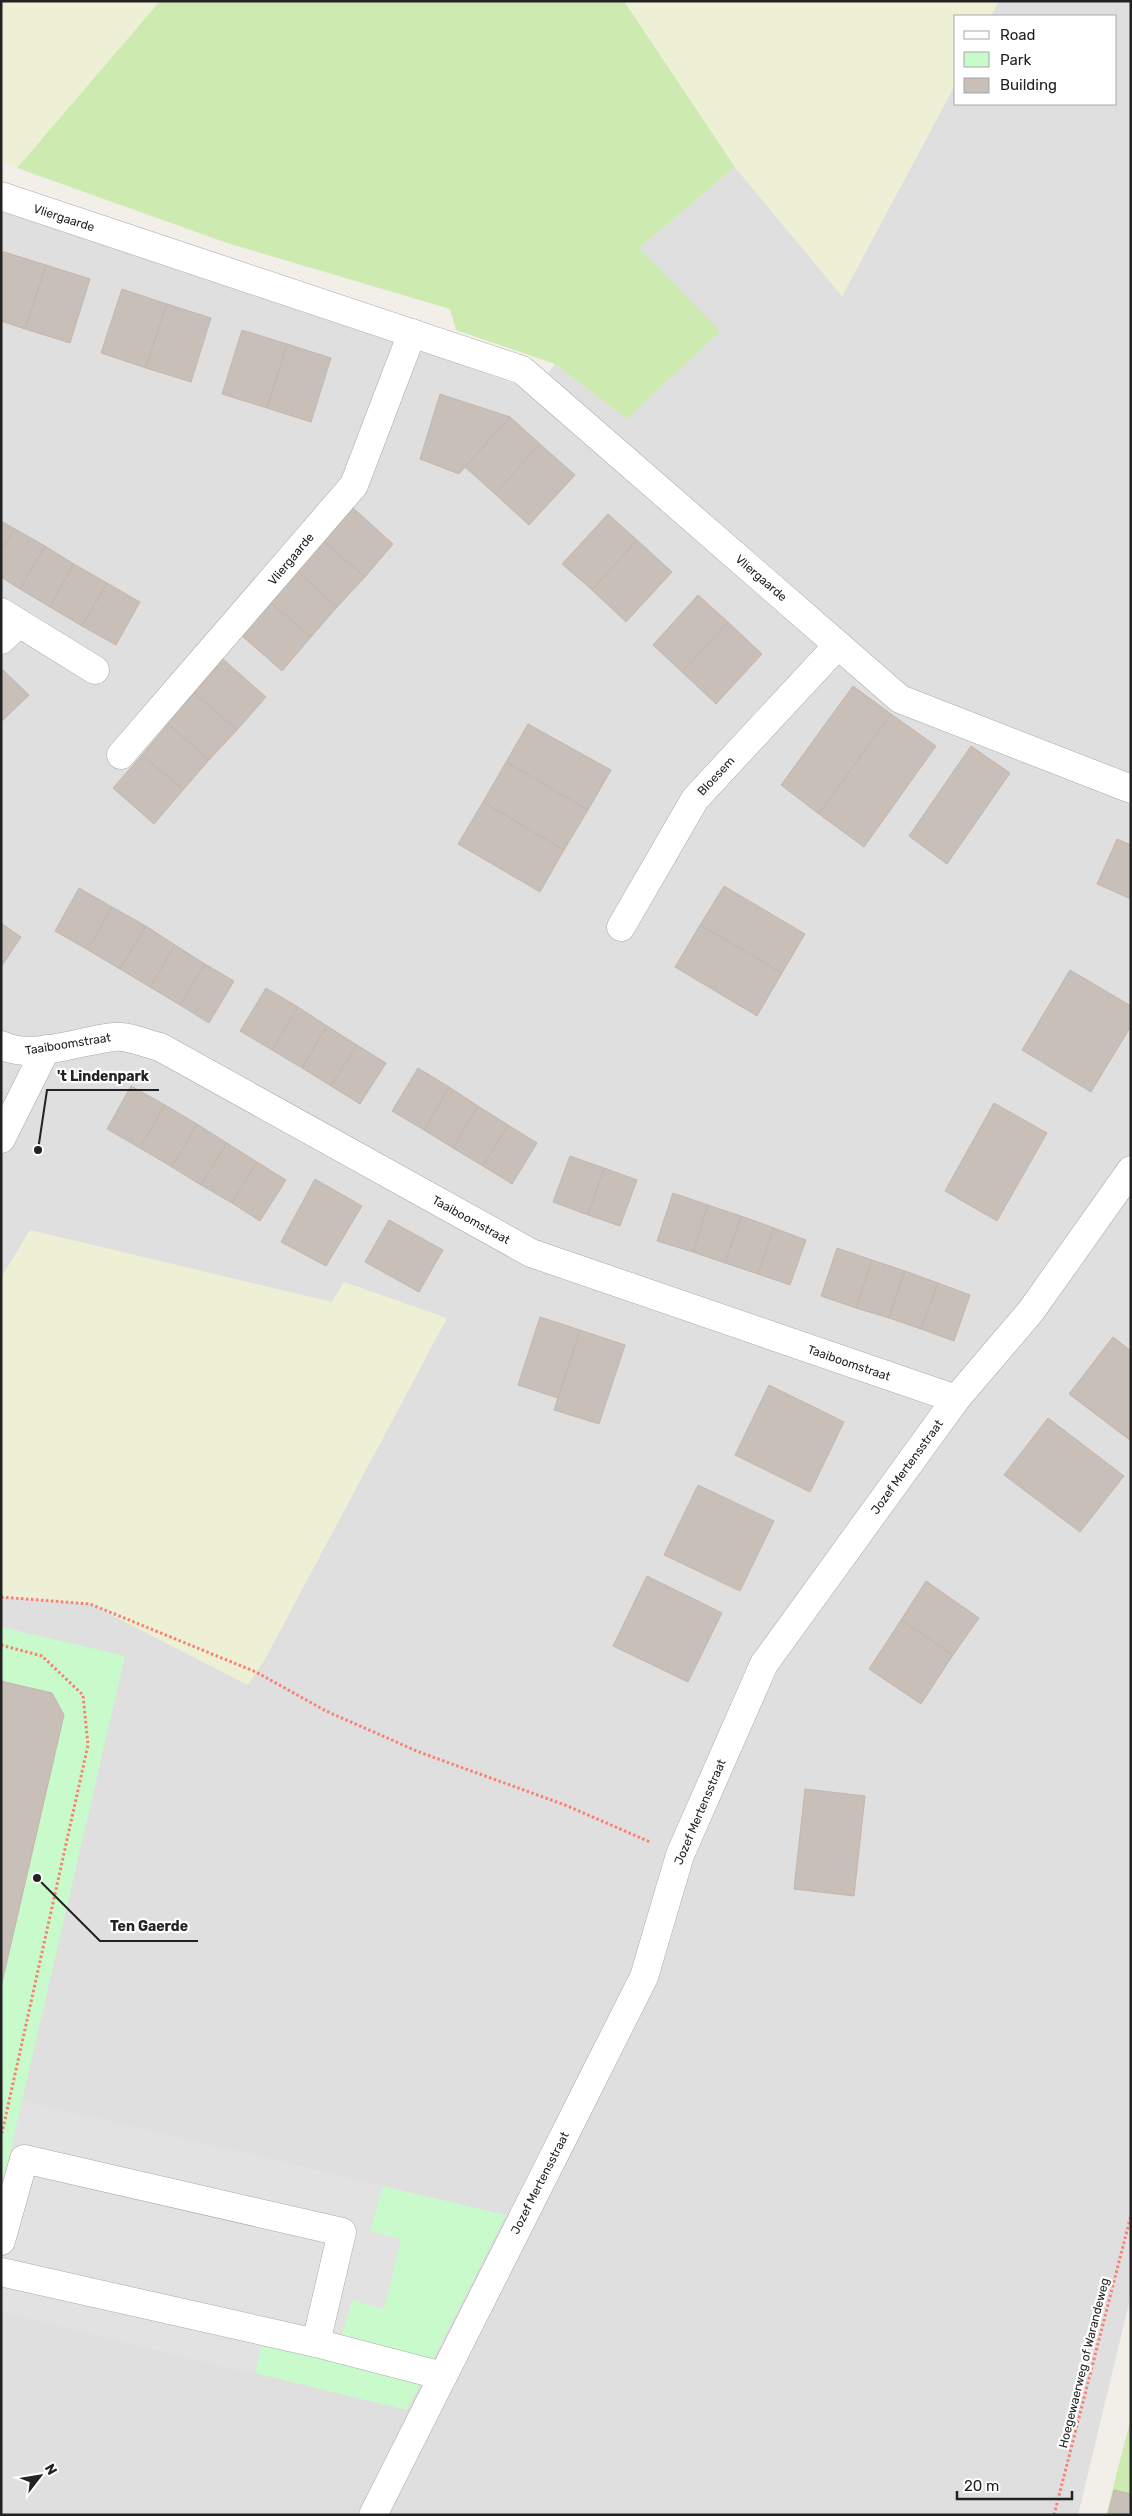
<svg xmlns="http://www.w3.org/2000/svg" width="1132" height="2516" font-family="Rubik,sans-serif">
<rect width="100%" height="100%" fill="#f2efe9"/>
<path fill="#e0dfdf" d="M999,1H1131V2295L1078,2515H1V211L352,326L535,391L555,364L627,419L639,248L735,167L842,296L956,83V104H1116V16H991Z"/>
<g fill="#eef0d5">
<path d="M1,1H160L17,168L1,161Z"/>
<path d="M624,1H999L991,16H956V83L842,296L735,167Z"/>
<path d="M30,1230L332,1302L344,1282L447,1318L265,1659L248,1685L90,1604L1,1597V1278Z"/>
</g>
<g fill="#cdebb0">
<path d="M160,1H624L735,167L639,248L720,331L627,419L555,364L456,330L450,309L227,243L17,168Z"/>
<path d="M1131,2418V2515H1106Z"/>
</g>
<path fill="#c8facc" d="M1,1627L125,1656L22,2101L506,2215L407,2410L1,2312Z"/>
<path fill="#e2e2e2" d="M22,2101L383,2186L370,2231L401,2239L384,2309L352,2300L335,2360L262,2342L255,2374L1,2312V2193Z"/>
<g fill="#c7bfb8" stroke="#c4b6ab">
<path d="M1,251L46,265L25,329L1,321Z"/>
<path d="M46,265L90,279L70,343L25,329Z"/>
<path d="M122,289L167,304L146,368L101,353Z"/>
<path d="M167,304L211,318L191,382L146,368Z"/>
<path d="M242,330L287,344L267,408L222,394Z"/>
<path d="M287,344L331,358L311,422L267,408Z"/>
<path d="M440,394L510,417L459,474L420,459Z"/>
<path d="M510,417L540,444L495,494L465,467Z"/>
<path d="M540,444L575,475L529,525L495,494Z"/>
<path d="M351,506L393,544L365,577L322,540Z"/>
<path d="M608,514L637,540L592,590L562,564Z"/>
<path d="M1,521L15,529L1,551Z"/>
<path d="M15,529L45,546L20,589L1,577V551Z"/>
<path d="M322,540L365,577L337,607L296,570Z"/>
<path d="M637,540L672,572L626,622L592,590Z"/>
<path d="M45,546L74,564L50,607L20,589Z"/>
<path d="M74,564L107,583L82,626L50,607Z"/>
<path d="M296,570L337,607L311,637L270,602Z"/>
<path d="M107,583L140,602L116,645L82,626Z"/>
<path d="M698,595L728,622L682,672L653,645Z"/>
<path d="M270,602L311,637L282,671L241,635Z"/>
<path d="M728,622L762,654L716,704L682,672Z"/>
<path d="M223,659L266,697L237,730L194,693Z"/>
<path d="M1,668L29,695L1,722Z"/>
<path d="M853,686L891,714L819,814L781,785Z"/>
<path d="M194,693L237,730L209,760L168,724Z"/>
<path d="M891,714L936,746L864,847L819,814Z"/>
<path d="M168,724L209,760L183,790L142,755Z"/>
<path d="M528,724L611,770L588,810L506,762Z"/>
<path d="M971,746L1010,773L947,864L909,836Z"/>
<path d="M142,755L183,790L154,824L113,788Z"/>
<path d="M506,762L588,810L564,850L483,802Z"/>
<path d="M483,802L564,850L540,892L458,844Z"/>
<path d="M1117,839L1131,845V899L1097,884Z"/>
<path d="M724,886L805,934L782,973L700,925Z"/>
<path d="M79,888L112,907L88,950L55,931Z"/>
<path d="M112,907L146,926L120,969L88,950Z"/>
<path d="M1,923L21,937L1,967Z"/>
<path d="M700,925L782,973L757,1016L675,967Z"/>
<path d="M146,926L175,945L150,987L120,969Z"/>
<path d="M175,945L205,964L180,1005L150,987Z"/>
<path d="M205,964L234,981L209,1023L180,1005Z"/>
<path d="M1070,970L1131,1006V1026L1091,1092L1022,1050Z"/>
<path d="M266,988L298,1007L272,1050L240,1031Z"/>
<path d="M298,1007L327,1026L302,1068L272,1050Z"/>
<path d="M327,1026L357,1045L331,1086L302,1068Z"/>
<path d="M357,1045L386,1063L360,1104L331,1086Z"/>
<path d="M418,1068L449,1087L424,1130L392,1111Z"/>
<path d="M131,1086L165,1105L140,1148L107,1129Z"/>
<path d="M449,1087L478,1106L453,1148L424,1130Z"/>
<path d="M994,1103L1047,1133L997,1221L945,1191Z"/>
<path d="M165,1105L197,1124L172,1167L140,1148Z"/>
<path d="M478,1106L508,1125L483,1166L453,1148Z"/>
<path d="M197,1124L227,1143L201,1185L172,1167Z"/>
<path d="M508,1125L537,1143L512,1184L483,1166Z"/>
<path d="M227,1143L257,1162L232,1203L201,1185Z"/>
<path d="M570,1156L604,1168L588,1215L553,1202Z"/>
<path d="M257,1162L286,1180L260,1221L232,1203Z"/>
<path d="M604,1168L637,1180L620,1226L588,1215Z"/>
<path d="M315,1179L362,1206L326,1266L281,1242Z"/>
<path d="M673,1193L708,1205L693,1252L657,1241Z"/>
<path d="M708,1205L741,1216L725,1263L693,1252Z"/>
<path d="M741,1216L774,1228L758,1274L725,1263Z"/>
<path d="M389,1220L443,1250L419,1292L365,1262Z"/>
<path d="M774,1228L806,1240L790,1285L758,1274Z"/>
<path d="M837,1248L872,1260L856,1308L821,1296Z"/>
<path d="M872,1260L905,1271L889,1318L856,1308Z"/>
<path d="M905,1271L938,1283L921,1329L889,1318Z"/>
<path d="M938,1283L970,1295L954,1341L921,1329Z"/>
<path d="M540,1317L580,1330L558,1398L518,1385Z"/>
<path d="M580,1330L625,1345L599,1424L554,1410Z"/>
<path d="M1113,1337L1131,1351V1441L1069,1394Z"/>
<path d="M769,1385L844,1422L810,1492L735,1455Z"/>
<path d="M1048,1418L1124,1476L1080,1532L1004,1475Z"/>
<path d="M698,1485L774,1521L740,1591L664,1555Z"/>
<path d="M647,1576L722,1613L688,1682L613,1646Z"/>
<path d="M926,1581L979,1618L953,1655L901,1620Z"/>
<path d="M901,1620L953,1655L921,1704L869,1669Z"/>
<path d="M1,1681L52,1693L64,1715L1,1987Z"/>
<path d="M805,1789L865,1796L854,1896L794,1889Z"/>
<path d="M1114,2490L1131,2494V2515H1108Z"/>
</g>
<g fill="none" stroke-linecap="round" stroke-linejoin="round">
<g stroke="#a9a9a9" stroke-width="29">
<g id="minor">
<path d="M1,196L522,370L900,699L1131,789"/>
<path d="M1,612L95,670"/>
<path d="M1,640L19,623"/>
<path d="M121,755L354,485L412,333"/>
<path d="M621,927L695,799L838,645"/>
<path d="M1,1045C32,1061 81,1040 114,1037C128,1035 146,1044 160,1047L531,1253L956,1399"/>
<path d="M1,1139L46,1049"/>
<path d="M1,2241L24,2159L342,2232L316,2343"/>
<path d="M1,2272L316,2343L443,2376"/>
<path d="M373,2515L644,1977L680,1855L764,1664L956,1399L1031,1311L1131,1170"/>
</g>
</g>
<g stroke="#fa8072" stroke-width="3" stroke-dasharray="2.5 2.5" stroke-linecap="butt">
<path d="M1,1597L90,1604L256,1672L326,1711L419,1752L565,1805L650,1842"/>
<path d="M1,1645L42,1656L83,1695L88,1745L2,2133"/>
<path d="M1054,2515L1131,2215"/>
</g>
<use href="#minor" stroke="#fff" stroke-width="28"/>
</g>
<g text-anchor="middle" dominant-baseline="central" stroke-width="4.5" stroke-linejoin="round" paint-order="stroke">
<g font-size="12" fill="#222" stroke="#fff">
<text transform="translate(64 218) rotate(18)">Vliergaarde</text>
<text transform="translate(291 559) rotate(-50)">Vliergaarde</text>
<text transform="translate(761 578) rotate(41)">Vliergaarde</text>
<text transform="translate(716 776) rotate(-47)">Bloesem</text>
<text transform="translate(68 1044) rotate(-9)">Taaiboomstraat</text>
<text transform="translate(471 1220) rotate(29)">Taaiboomstraat</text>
<text transform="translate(849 1363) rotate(19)">Taaiboomstraat</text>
<text transform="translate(907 1467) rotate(-54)">Jozef Mertensstraat</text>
<text transform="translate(700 1812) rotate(-67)">Jozef Mertensstraat</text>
<text transform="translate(540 2183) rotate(-63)">Jozef Mertensstraat</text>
<text transform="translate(1084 2363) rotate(-76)">Hoegewaerweg of Warandeweg</text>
</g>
</g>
<path fill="none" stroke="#222" stroke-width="2" d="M38 1150L47 1090H159M37 1878L100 1941H198"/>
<g fill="#222" stroke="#fff" stroke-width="2">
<circle cx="38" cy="1150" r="5"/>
<circle cx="37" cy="1878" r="5"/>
</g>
<g font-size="14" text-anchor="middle" font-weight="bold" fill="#222" stroke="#fff" stroke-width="4.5" stroke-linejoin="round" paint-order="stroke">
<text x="103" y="1081">'t Lindenpark</text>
<text x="149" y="1931">Ten Gaerde</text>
</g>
<rect width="1132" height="2516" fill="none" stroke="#222222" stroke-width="5"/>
<rect x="954" y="15" width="162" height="90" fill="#ffffff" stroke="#a7a7a7"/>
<rect x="964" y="31" width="25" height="8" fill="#ffffff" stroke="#a7a7a7"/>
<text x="1000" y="40" font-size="15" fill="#222222">Road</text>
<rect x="964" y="52" width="25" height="15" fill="#c8facc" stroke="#a7a7a7"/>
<text x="1000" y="65" font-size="15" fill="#222222">Park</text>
<rect x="964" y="78" width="25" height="15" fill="#c7bfb8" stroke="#a7a7a7"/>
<text x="1000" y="90" font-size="15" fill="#222222">Building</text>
<g transform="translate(40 2476) rotate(59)" stroke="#ffffff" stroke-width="4" paint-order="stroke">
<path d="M0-4L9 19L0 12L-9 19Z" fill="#222222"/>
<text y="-8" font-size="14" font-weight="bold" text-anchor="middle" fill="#222222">N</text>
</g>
<path d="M957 2491v8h115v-8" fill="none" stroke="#222222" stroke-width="2.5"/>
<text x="964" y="2491" font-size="15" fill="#222222" stroke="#ffffff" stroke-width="4" paint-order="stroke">20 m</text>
</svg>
